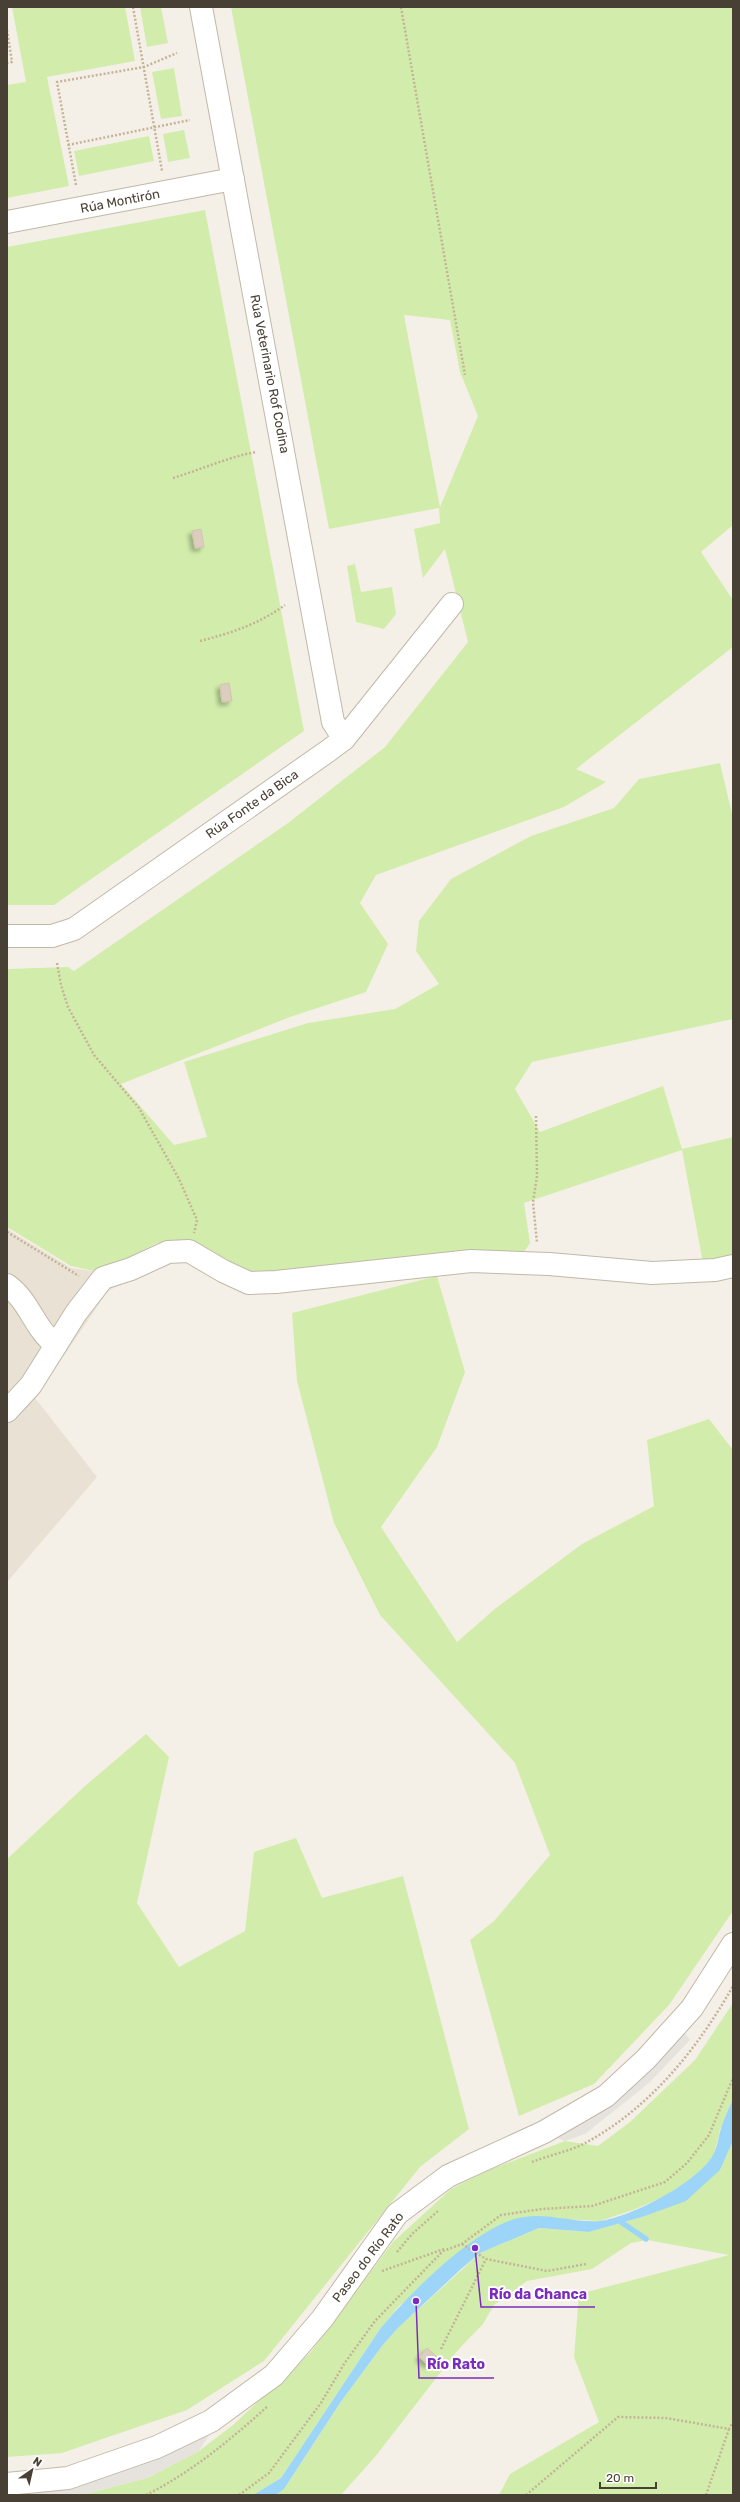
<svg xmlns="http://www.w3.org/2000/svg" width="740" height="2502" font-family="Rubik,sans-serif">
<defs>
<filter id="shadow"><feDropShadow dx="-3.5" dy="3.5" stdDeviation="2" flood-color="#0004"/></filter>
</defs>
<rect width="100%" height="100%" fill="#f5f0e7"/>
<path fill="#e9e2d4" d="M7,1229L71,1268L135,1277L108,1291L35,1398L97,1477L7,1582Z"/>
<g fill="#d2edab" fill-rule="evenodd">
<path d="M12,7H125L135,61L47,77L69,186L7,198V85L26,82Z"/>
<path d="M140,7H161L168,43L147,47Z"/>
<path d="M231,7H733V525L701,552L733,600V647L576,769L606,782L564,807L376,875L360,903L388,944L366,992L290,1017L121,1084L174,1145L207,1137L184,1062L308,1023L395,1009L439,984L416,951L419,921L451,879L531,836L614,808L639,779L720,763L733,818V1019L532,1062L515,1089L540,1132L663,1086L682,1149L733,1137V1258L703,1263L682,1150L524,1203L530,1243L522,1255L262,1278L191,1244L157,1243L99,1272L71,1266L7,1227V969L68,967L74,971L288,823L385,747L468,642L445,549L423,578L414,529L440,523L439,508L329,529ZM404,315L450,320L460,372L478,416L440,507Z"/>
<path d="M174,68L182,116L161,119L152,72Z"/>
<path d="M184,130L190,158L168,162L163,134Z"/>
<path d="M149,136L154,161L79,176L74,151Z"/>
<path d="M205,210L304,731L54,905H7V247ZM201,529L204,546L195,548L192,531Z"/>
<path d="M355,564L361,592L392,587L396,614L384,629L356,622L347,566Z"/>
<path d="M437,1276L465,1372L437,1447L381,1527L457,1642L496,1608L582,1544L654,1506L647,1440L709,1419L733,1450V1911L669,2005L594,2084L519,2116L470,1940L494,1921L550,1855L515,1763L380,1615L334,1523L297,1381L292,1313Z"/>
<path d="M146,1734L169,1757L137,1903L179,1967L245,1931L254,1852L296,1838L322,1898L403,1876L469,2129L420,2167L264,2361L187,2410L62,2453L7,2457V1859L85,1786Z"/>
<path d="M733,2003V2098L720,2130L714,2155L704,2167L690,2180L664,2197L633,2210L600,2221L524,2217L399,2306L380,2329L281,2478L253,2495H81L147,2478L199,2451L233,2425L310,2353L393,2242L451,2189L489,2170L565,2141L598,2146L630,2122L695,2060Z"/>
<path d="M733,2141V2495H499L510,2474L599,2422L574,2357L579,2294L729,2255L647,2240L631,2243L592,2269L527,2281L494,2305L483,2324L458,2350L375,2457L341,2495H276L284,2489L340,2403L382,2346L398,2328L480,2253L539,2228L589,2232L642,2217L720,2170Z"/>
</g>
<g fill="#e6e3df">
<path d="M677,2024L690,2040L649,2083L585,2134L565,2141L544,2132Z"/>
<path d="M213,2429L199,2451L147,2478L81,2495H7V2484Z"/>
</g>
<path fill="#9dd5f8" d="M733,2098V2141L720,2170L686,2201L642,2217L589,2232L539,2228L480,2253L461,2269L398,2328L382,2346L340,2403L284,2489L276,2495H253L281,2478L380,2329C408,2295 479,2223 524,2217C548,2213 575,2223 600,2221C631,2217 697,2183 713,2155C717,2149 718,2139 720,2132C723,2120 729,2109 733,2098Z"/>
<g fill="none" stroke-linecap="round" stroke-linejoin="round">
<path stroke="#9dd5f8" stroke-width="5.5" d="M618,2220L646,2239"/>
</g>
<g fill="#dbcebe" stroke="#d3c3ad" filter="url(#shadow)">
<path d="M201,529L204,547L195,548L192,531Z"/>
<path d="M229,683L232,701L222,702L220,685Z"/>
<path d="M427,2348L436,2356L428,2365L419,2357Z"/>
</g>
<g fill="none" stroke-linecap="round" stroke-linejoin="round">
<g stroke="#c1b8a8" stroke-width="24">
<g id="minor">
<path d="M201,7L333,722L344,739"/>
<path d="M7,222L233,179"/>
<path d="M7,936H52L74,929L328,751L344,739L452,604"/>
<path d="M7,1285C29,1300 35,1330 56,1345"/>
<path d="M7,1411L31,1385L76,1313L103,1278L131,1269L168,1252L189,1251L223,1271L249,1283L276,1282L471,1261L549,1264L652,1273L715,1270L733,1266"/>
</g>
</g>
<g stroke="#c1b8a8" stroke-width="24">
<path id="tertiary" d="M7,2484L68,2478L157,2447L211,2421L274,2375L322,2319L397,2214L448,2176L544,2132L606,2096L646,2059L692,2008L733,1944"/>
</g>
<g stroke="#c5b398" stroke-width="2.5" stroke-dasharray="2 2" stroke-linecap="butt">
<path d="M133,7L162,171"/>
<path d="M401,7L465,375"/>
<path d="M7,30L12,62L7,63"/>
<path d="M68,145L190,120"/>
<path d="M76,185L57,82L144,67L177,53"/>
<path d="M173,478C200,470 228,457 256,452"/>
<path d="M200,641C231,633 259,624 285,605"/>
<path d="M57,963L61,985L68,1007L94,1055L139,1108L179,1179L197,1220L194,1233"/>
<path d="M536,1116L537,1176L533,1202L537,1243"/>
<path d="M7,1232L79,1276"/>
<path d="M532,2162C550,2155 571,2151 587,2142C651,2107 698,2048 733,1986"/>
<path d="M462,2244L486,2259L547,2271L586,2264"/>
<path d="M397,2252L412,2234L438,2211"/>
<path d="M382,2271L444,2249"/>
<path d="M441,2349L486,2259"/>
<path d="M146,2495C192,2472 230,2440 268,2406"/>
<path d="M239,2495L269,2473L321,2403L344,2364L375,2321L443,2251L462,2244L501,2215L542,2209L592,2206L665,2182L687,2163L709,2135L733,2078"/>
<path d="M526,2495L618,2417L666,2418L729,2429L733,2422"/>
<path d="M706,2495L729,2429"/>
</g>
<use href="#minor" stroke="#fff" stroke-width="22"/>
<use href="#tertiary" stroke="#fff" stroke-width="22"/>
</g>
<g text-anchor="middle" dominant-baseline="central" stroke-width="4" stroke-linejoin="round" paint-order="stroke">
<g font-size="13" fill="#494035" stroke="#fff">
<text transform="translate(120 201) rotate(-11)">Rúa Montirón</text>
<text transform="translate(270 374) rotate(79)">Rúa Veterinario Rof Codina</text>
<text transform="translate(252 804) rotate(-35)">Rúa Fonte da Bica</text>
<text transform="translate(368 2257) rotate(-53)">Paseo do Río Rato</text>
</g>
</g>
<path fill="none" stroke="#7b2cbf" stroke-width="1.5" d="M475 2248L481 2307H595M416 2301L419 2378H494"/>
<g fill="#7b2cbf" stroke="#fff" stroke-width="1.5">
<circle cx="475" cy="2248" r="4"/>
<circle cx="416" cy="2301" r="4"/>
</g>
<g font-size="14" text-anchor="middle" font-weight="bold" fill="#7b2cbf" stroke="#fff" stroke-width="4" stroke-linejoin="round" paint-order="stroke">
<text x="538" y="2299">Río da Chanca</text>
<text x="456" y="2369">Río Rato</text>
</g>
<rect width="740" height="2502" fill="none" stroke="#494035" stroke-width="16"/>
<g transform="translate(32 2470) rotate(34)" stroke="#ffffff" stroke-width="3" paint-order="stroke">
<path d="M0-3L7 15L0 10L-7 15Z" fill="#494035"/>
<text y="-6" font-size="11" font-weight="bold" text-anchor="middle" fill="#494035">N</text>
</g>
<path d="M600 2482v6h56v-6" fill="none" stroke="#494035" stroke-width="2"/>
<text x="606" y="2482" font-size="12" fill="#494035" stroke="#ffffff" stroke-width="3" paint-order="stroke">20 m</text>
</svg>
